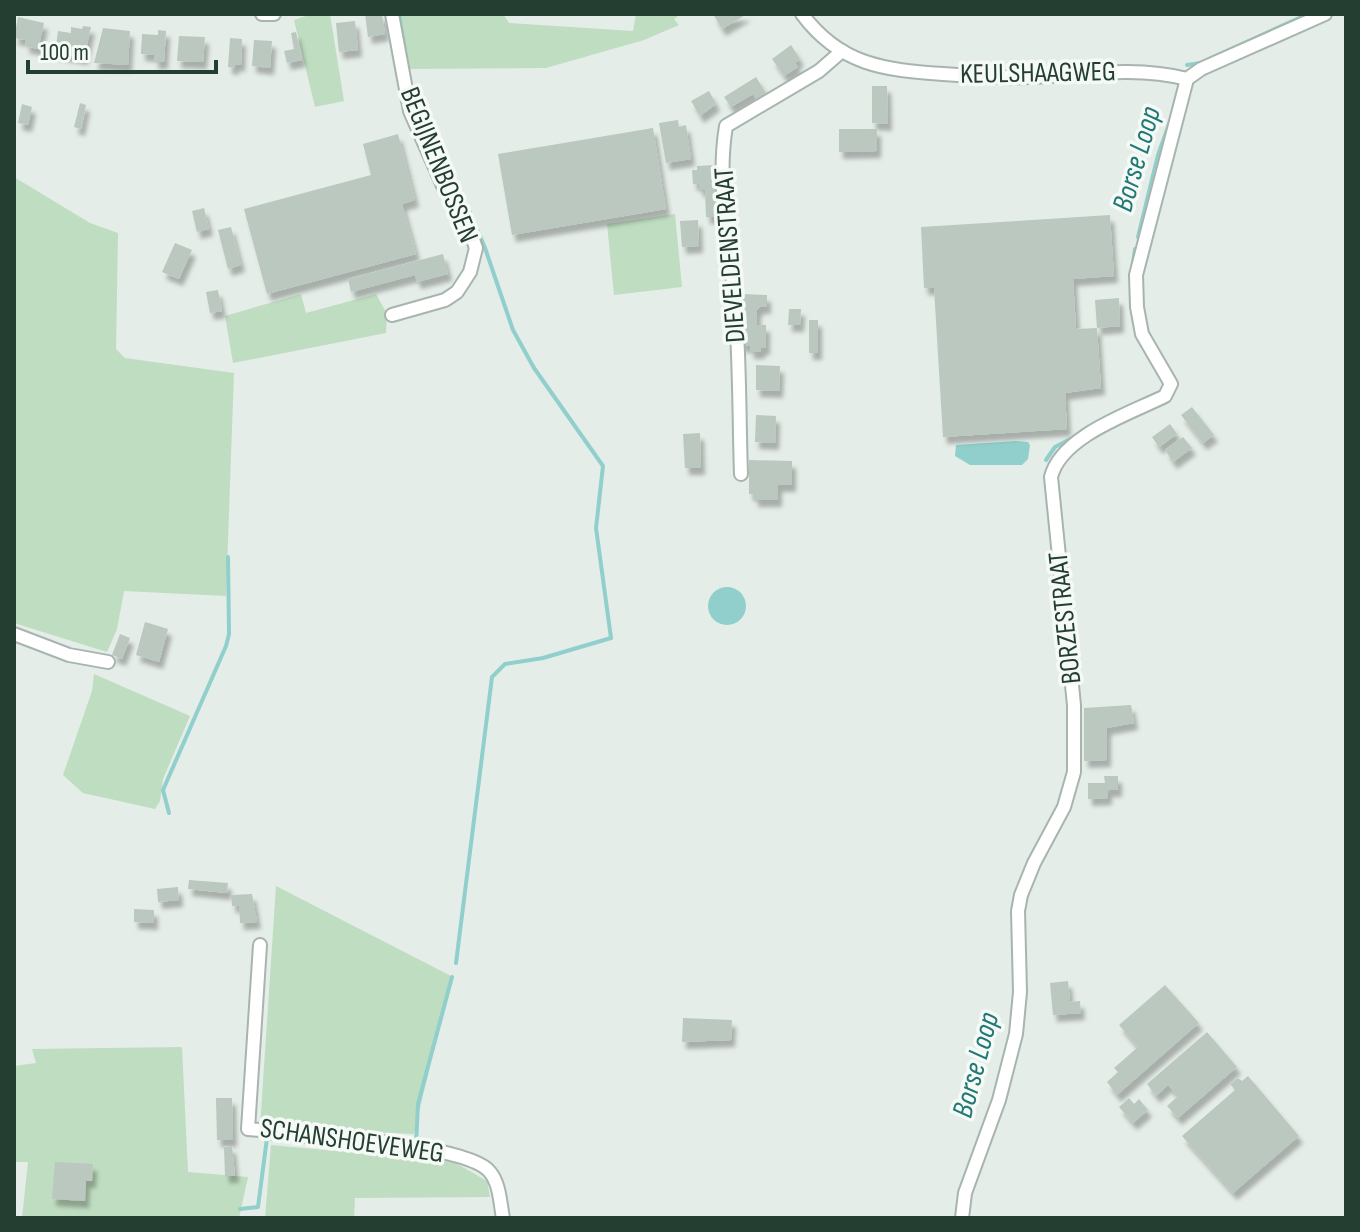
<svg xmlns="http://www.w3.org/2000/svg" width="1360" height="1232" font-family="'Sofia Sans Condensed',sans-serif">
<defs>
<filter id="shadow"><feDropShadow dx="4" dy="7" stdDeviation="2" flood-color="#0004"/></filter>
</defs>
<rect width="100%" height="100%" fill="#e5ede8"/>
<g fill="#bfddc1">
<path d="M312,14H330L344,101L315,107L294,20Z"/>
<path d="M398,14H503L509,23L633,31L636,14H681L674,19L679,25L644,40L546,68L405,69Z"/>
<path d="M14,177L90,223L118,233L116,349L125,358L234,373L226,596L124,591L117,629L107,652L14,623Z"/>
<path d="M675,214L682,287L614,295L607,224Z"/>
<path d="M301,294L306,313L376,294L387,314L386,333L233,363L225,316Z"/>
<path d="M94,674L190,716L163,779L160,801L155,809L83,793L63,775L92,691Z"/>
<path d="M276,886L451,976L414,1134L260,1127Z"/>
<path d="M182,1047L188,1172L248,1177L239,1218H22L28,1162H14V1066L36,1063L32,1049Z"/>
<path d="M271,1145L454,1162L487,1181L490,1197L355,1198L354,1218H265Z"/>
</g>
<g fill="#90cfcc">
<path d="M1016,441L1028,442L1030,445L1028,459L1022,465H970L955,456L956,445Z"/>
<circle cx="727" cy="606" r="19"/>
</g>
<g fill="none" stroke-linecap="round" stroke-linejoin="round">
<g stroke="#90cfcc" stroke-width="4">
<path d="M399,14L408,71"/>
<path d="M1209,59L1308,14"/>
<path d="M1187,65L1200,63"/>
<path d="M413,99L430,140"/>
<path d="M439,158L468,208L485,248L513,330L534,368L603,466L596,528L611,638L543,658L505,664L492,677L456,963"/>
<path d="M1138,237L1158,155L1171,119"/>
<path d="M1132,270L1135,249"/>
<path d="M1046,460L1055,447L1076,436"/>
<path d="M169,813L163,790L226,646L229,634L228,557"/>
<path d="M416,1144L418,1104L452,977"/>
<path d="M450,1148L469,1154"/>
<path d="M240,1209L258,1207L267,1138L415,1153"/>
</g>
</g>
<g fill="#bac8c0" filter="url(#shadow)">
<path d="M365,14H382L385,34L368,37Z"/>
<path d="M713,14H747L722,29Z"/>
<path d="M18,17L44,23L38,49L25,46L26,40L14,38Z"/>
<path d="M355,21L358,50L339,52L336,23Z"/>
<path d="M83,26L91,27L84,58L55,53L58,31L71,33V27L82,29Z"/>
<path d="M103,28L130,31L128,65L94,63Z"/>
<path d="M158,30L166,31L164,62H154L155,55L141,54L142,34L158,35Z"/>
<path d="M296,32L302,60L287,63L284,51L294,49L291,33Z"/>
<path d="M179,36L205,37L203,62L177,61Z"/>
<path d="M230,38L242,39L241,65L235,64V68L228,67Z"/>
<path d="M254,40L272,41L270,68L252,66Z"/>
<path d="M791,45L800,59L795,63L798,67L784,76L772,59Z"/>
<path d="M756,77L766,93L756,99L753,94L731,107L724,97Z"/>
<path d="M872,86H887L888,124L872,123Z"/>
<path d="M709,91L716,104L700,116L691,101Z"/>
<path d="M80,103L86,105L81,129L74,127Z"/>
<path d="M22,104L32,107L28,125L18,123Z"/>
<path d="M678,120L679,127L686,125L691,159L666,163L659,123Z"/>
<path d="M653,128L666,209L512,235L498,154Z"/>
<path d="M839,129H877V151L839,152Z"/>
<path d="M398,134L415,200L402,204L416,254L267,294L244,209L371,175L363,144Z"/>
<path d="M715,165L718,217H706L705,190H699V184H693L692,170H697V166Z"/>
<path d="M204,208L209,229L197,232L192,211Z"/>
<path d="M1110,215L1114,276L1073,279L1076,329L1097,328L1101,388L1065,393L1067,429L943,437L934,288H924L921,227Z"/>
<path d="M698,220L699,246L682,247L680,221Z"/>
<path d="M231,227L241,265L228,269L218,230Z"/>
<path d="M175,243L192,250L179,279L162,272Z"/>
<path d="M443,254L448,274L417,282L415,275L351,292L348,279Z"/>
<path d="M218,290L222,311L210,313L206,292Z"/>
<path d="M741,294L767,295V307H760L757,310V325H766V348H761V352H750V346L740,345Z"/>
<path d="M1119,298L1120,326L1097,328L1095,300Z"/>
<path d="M789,309H801L800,325H788Z"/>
<rect x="809" y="320" width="9" height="33"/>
<path d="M756,365L780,366L779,391L756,390Z"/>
<path d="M1192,407L1214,435L1203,443L1181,415Z"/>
<path d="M756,415L776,416L775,443L755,442Z"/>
<path d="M1170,424L1177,434L1159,447L1152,437Z"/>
<path d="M700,433L701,468H685L683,434Z"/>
<path d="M1183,437L1192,448L1173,462L1165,450Z"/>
<path d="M749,460L792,461V485H778V500H754V494H749Z"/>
<path d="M145,622L168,629L159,662L136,655Z"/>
<path d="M120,634L130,638L122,659L112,655Z"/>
<path d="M1131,705L1134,723L1107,728V760L1084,761V708Z"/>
<path d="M1104,776H1118V790H1108V798L1088,799V783H1105Z"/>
<path d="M189,880L228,883L227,893L188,889Z"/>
<path d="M178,887L179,900L158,902L157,889Z"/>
<path d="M252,894L257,922L240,923L239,906H232L231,895Z"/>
<path d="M134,909L154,910V923L134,922Z"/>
<path d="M1068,981L1070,1002L1080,1001L1081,1013L1053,1015L1050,983Z"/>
<path d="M1165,985L1199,1023L1117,1095L1107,1082L1118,1072L1114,1068L1138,1047L1119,1025Z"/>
<path d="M683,1018L732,1020L731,1040L682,1042Z"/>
<path d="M1207,1032L1237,1067L1178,1118L1167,1106L1178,1096L1168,1085L1156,1096L1147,1084Z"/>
<path d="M1248,1076L1299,1136L1233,1193L1182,1136L1235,1090L1230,1084L1238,1078L1242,1081Z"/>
<path d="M216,1098H232L233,1140H217Z"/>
<path d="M1129,1098L1134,1104L1139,1099L1148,1110L1133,1123L1119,1107Z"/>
<path d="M232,1146L235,1176H225L224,1147Z"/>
<path d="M55,1162L93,1164L92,1181H86L85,1201L52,1199Z"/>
</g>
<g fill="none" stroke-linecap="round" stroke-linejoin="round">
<g stroke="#a8b5ae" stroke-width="16">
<g id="minor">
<path d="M262,14H274"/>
<path d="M392,14L410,111L444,188L464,215L476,248L470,272L457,292L445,300L392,315"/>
<path d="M802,14C840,65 884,70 943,74C971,76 1000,78 1029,77C1082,75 1135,66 1187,79"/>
<path d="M1187,79L1201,69L1325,14"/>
<path d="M741,474C739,417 740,359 735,302C730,243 716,186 726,126L819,71L842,51"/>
<path d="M14,634L69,655L108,662"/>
<path d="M260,945L248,1129C292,1133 464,1143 489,1171C500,1183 500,1203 503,1218"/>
<path d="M962,1218L965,1193L999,1100L1016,1034L1020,992L1018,911L1021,895L1034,863L1064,807L1074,772V705L1051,477C1061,436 1129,414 1165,396L1171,384L1142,334L1137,307L1136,275L1187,79"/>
</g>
</g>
<use href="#minor" stroke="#fff" stroke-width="12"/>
</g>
<g text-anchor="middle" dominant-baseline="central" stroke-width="7" stroke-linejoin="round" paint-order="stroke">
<g font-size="28" fill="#253e32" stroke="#f5faf7">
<text transform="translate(1038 73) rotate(-1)">KEULSHAAGWEG</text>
<text transform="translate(439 165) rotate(68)">BEGIJNENBOSSEN</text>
<text transform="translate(730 255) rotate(-94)">DIEVELDENSTRAAT</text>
<text transform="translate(1065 618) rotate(-96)">BORZESTRAAT</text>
<text transform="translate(352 1141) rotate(8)">SCHANSHOEVEWEG</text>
</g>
<g font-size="30" font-style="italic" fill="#217875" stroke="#f5faf7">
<text transform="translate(1137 159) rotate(-74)">Borse Loop</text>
<text transform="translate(976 1065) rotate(-75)">Borse Loop</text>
</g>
</g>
<rect width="1360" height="1232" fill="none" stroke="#253e32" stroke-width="32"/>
<path d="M28 60v12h188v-12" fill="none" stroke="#253e32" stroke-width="4"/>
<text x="40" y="60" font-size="24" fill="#253e32" stroke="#f5faf7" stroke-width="6" paint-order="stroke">100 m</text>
</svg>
